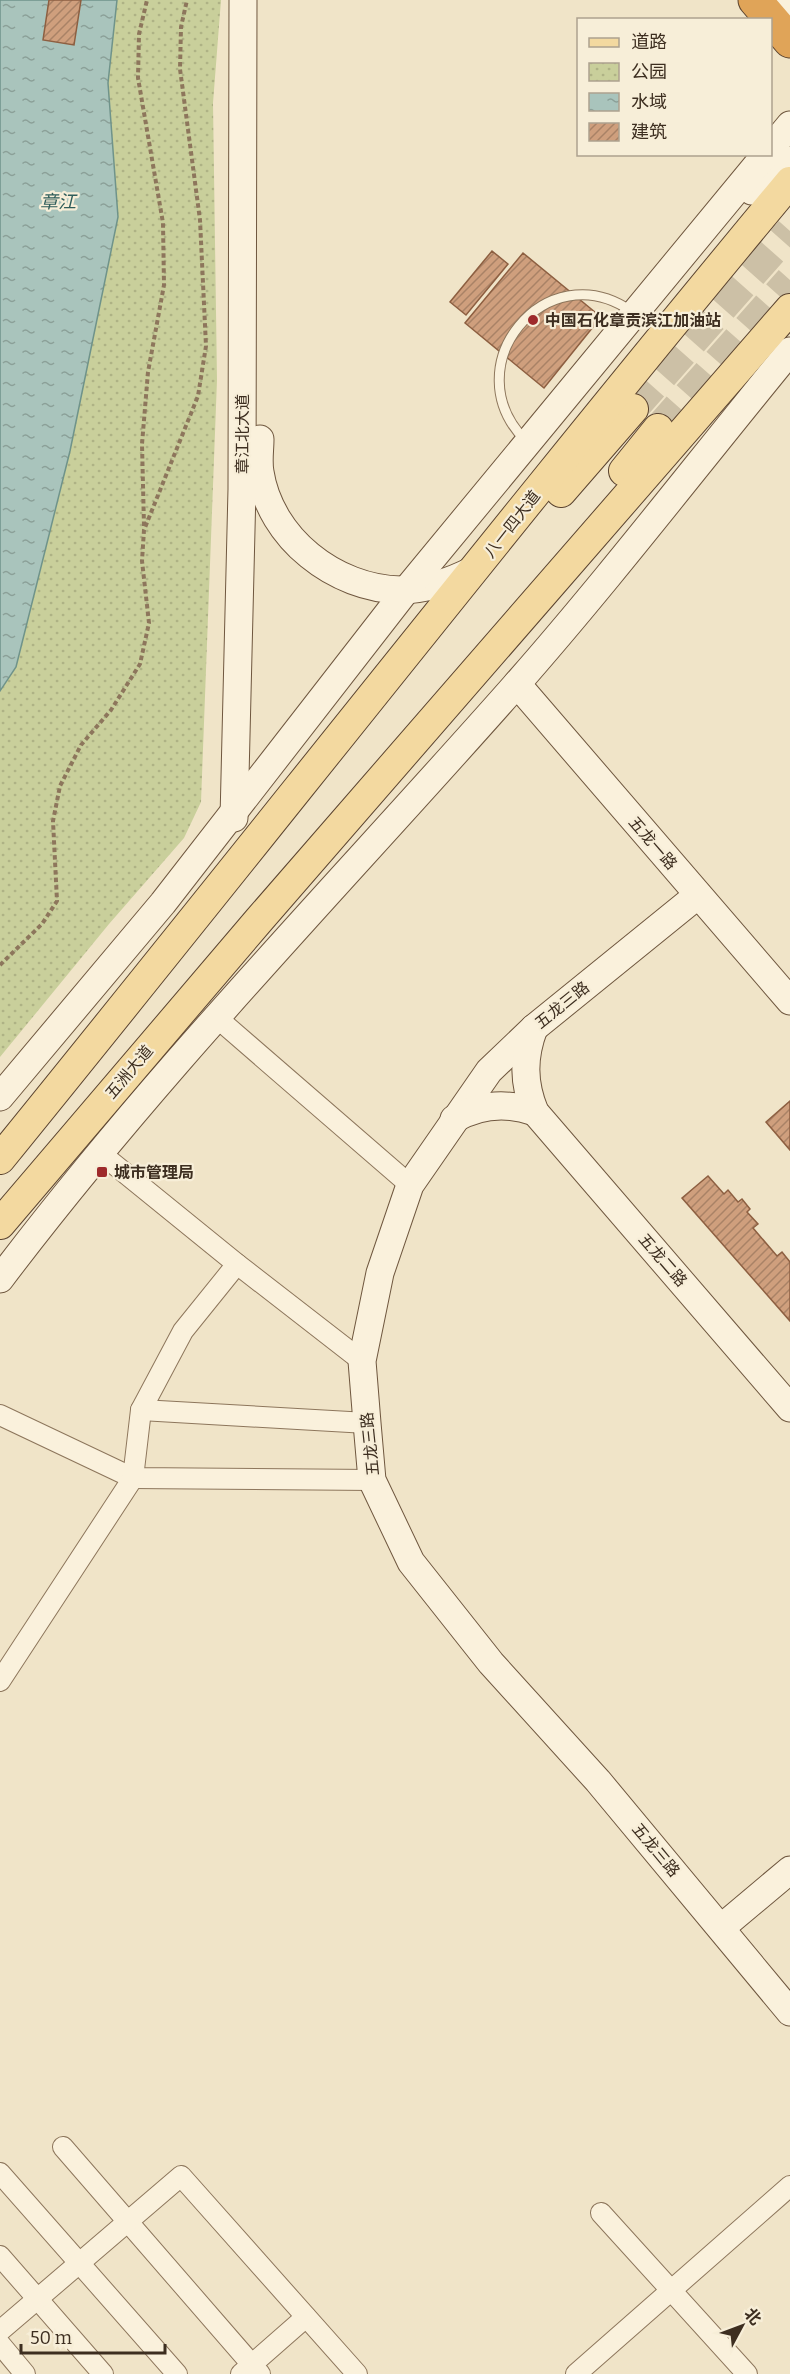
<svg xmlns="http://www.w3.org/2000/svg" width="790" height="2374" font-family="Bitter,'Noto Sans SC',serif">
<defs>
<pattern id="park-dots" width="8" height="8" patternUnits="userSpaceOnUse" patternTransform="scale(1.5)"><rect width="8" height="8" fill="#c9cf9b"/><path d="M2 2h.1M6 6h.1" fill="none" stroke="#aeb285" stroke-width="1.8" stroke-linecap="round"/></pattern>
<pattern id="water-ripples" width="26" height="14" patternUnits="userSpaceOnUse" patternTransform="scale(1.5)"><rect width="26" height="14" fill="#a9c4bc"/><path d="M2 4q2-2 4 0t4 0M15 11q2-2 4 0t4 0" fill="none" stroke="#8ba098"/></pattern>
<pattern id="building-hatch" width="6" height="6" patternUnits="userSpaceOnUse" patternTransform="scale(1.5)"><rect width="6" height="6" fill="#cf9f7d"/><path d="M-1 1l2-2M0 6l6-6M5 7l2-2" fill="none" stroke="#a98266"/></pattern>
</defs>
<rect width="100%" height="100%" fill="#f0e4c8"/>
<path fill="url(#park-dots)" d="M117,0H221L213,103L217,380L201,802L184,838L109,924L0,1057V691L16,666L118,217L108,83Z"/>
<path fill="url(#water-ripples)" stroke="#6f938a" stroke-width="1.5" d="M0,0H117L108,83L118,217L70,451L16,667L0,691Z"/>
<g fill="url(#building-hatch)" stroke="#8d5f41" stroke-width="1.5">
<path d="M49,0H81L74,45L43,40Z"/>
<path d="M492,251L508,264L466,315L450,302Z"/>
<path d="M523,253L601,317L544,388L465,323Z"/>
<path d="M790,1101V1150L766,1122Z"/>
<path d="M708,1176L724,1194L728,1190L738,1202L742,1199L750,1209L747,1212L758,1224L753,1228L777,1256L782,1252L790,1262V1321L682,1198Z"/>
</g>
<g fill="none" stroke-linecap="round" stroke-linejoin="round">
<g stroke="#ccc0a6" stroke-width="30" stroke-dasharray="30 15" stroke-linecap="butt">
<path d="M633,409L790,231"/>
<path d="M658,429L790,280"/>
</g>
<g stroke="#8d765c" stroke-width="11">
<path id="lane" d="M526,441C452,367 546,252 631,311"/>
</g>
<g stroke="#8d765c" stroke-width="22">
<g id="street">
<path d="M216,1017L410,1185"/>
<path d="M99,1152L237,1264L362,1361"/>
<path d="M141,1410L367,1423"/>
<path d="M0,1415L133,1478L372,1480"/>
<path d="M0,1681L133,1478L141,1410L183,1331L237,1264"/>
<path d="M63,2147L260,2374"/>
<path d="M0,2173L177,2374"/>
<path d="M601,2213L747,2374"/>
<path d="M0,2256L103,2374"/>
<path d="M0,2331L181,2176L357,2374"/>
<path d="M0,2344L25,2374"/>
<path d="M241,2374L306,2317"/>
<path d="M576,2374L790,2186"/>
</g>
</g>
<g stroke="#6f573f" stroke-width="29">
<g id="secondary">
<path d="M782,0L790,10"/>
<path d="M770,149L790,125"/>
<path d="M752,191L790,160"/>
<path d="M260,439C260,450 258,461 260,472C270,538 335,589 401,590C428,590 452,581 475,569"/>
<path d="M517,684L790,1001"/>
<path d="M234,818L242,489L243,0"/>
<path d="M698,895L534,1028L489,1071L410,1185L380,1273L362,1361L367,1423L372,1480L411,1562L491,1663L598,1781L790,2012"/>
<path d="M534,1028C523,1057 523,1083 535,1112L790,1408"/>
<path d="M0,1097L163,903L407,589L766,154"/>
<path d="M454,1119C480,1104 507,1102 535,1112"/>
<path d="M0,1279C158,1070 341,883 514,687C610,578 698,463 790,351"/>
<path d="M721,1928L790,1870"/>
</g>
</g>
<g stroke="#5b4430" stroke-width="32">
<g id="primary">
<path d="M624,471L658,429"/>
<path d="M561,492L633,409"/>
<path d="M0,1159C264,834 522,504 790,182"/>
<path d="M0,1224L259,920L790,309"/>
</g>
</g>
<g stroke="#5b4430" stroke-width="35">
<path id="highway" d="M755,0L790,41"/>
</g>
<g stroke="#8d765c" stroke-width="4" stroke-dasharray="4.5 3" stroke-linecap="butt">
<path d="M144,526L142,444L148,372L164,285L163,223L138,78L139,34L147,0"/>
<path d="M0,965L42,924L57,901L53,821L60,786L81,745L111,710L140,664L149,623L142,561L144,530L198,396L206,346L200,220L180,69L181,27L187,0"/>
</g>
<use href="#lane" stroke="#faf1dc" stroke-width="9"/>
<use href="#street" stroke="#faf1dc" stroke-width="20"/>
<use href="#secondary" stroke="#faf1dc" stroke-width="27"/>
<use href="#primary" stroke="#f3d9a0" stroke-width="30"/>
<use href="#highway" stroke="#e0a458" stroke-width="33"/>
</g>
<g fill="#9e2a2b" stroke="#f7eed8" stroke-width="2">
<circle cx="533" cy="320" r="6"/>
<rect x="96" y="1166" width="12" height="12" rx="3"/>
</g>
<g text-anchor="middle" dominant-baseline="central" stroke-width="4.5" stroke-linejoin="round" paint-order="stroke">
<g font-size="16" font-weight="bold" fill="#3d2e20" stroke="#f7eed8" text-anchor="start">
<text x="545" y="320">中国石化章贡滨江加油站</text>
<text x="114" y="1172">城市管理局</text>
</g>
<g font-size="16" fill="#3d2e20" stroke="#f7eed8">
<text transform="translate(242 434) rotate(-90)">章江北大道</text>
<text transform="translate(512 524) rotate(-52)">八一四大道</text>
<text transform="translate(653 843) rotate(49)">五龙一路</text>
<text transform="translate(562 1005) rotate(-39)">五龙三路</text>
<text transform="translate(129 1072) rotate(-50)">五洲大道</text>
<text transform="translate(663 1260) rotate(49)">五龙二路</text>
<text transform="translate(370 1444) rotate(-96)">五龙三路</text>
<text transform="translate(656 1850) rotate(50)">五龙三路</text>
</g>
<g font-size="18" font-style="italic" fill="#2f5d5a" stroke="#f7eed8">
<text x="58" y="202">章江</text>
</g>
</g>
<rect x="577" y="18" width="195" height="138" fill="#f7eed8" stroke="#ada18e" stroke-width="1.5"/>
<rect x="589" y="38" width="30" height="9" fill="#f3d9a0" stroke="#ada18e" stroke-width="1.5"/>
<text x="631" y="48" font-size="18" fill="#3d2e20">道路</text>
<rect x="589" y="63" width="30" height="18" fill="url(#park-dots)" stroke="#ada18e" stroke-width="1.5"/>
<text x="631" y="78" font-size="18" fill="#3d2e20">公园</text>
<rect x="589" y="93" width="30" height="18" fill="url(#water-ripples)" stroke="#ada18e" stroke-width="1.5"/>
<text x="631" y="108" font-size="18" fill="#3d2e20">水域</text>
<rect x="589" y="123" width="30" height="18" fill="url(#building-hatch)" stroke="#ada18e" stroke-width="1.5"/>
<text x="631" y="138" font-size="18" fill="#3d2e20">建筑</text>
<g transform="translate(742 2326) rotate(49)" stroke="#f7eed8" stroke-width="4.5" paint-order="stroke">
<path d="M0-4.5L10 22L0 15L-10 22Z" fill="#3d2e20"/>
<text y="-9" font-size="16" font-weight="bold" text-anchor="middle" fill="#3d2e20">北</text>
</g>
<path d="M21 2344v9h144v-9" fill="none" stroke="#3d2e20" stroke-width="3"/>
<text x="30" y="2344" font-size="18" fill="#3d2e20" stroke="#f7eed8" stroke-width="4.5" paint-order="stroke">50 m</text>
</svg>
